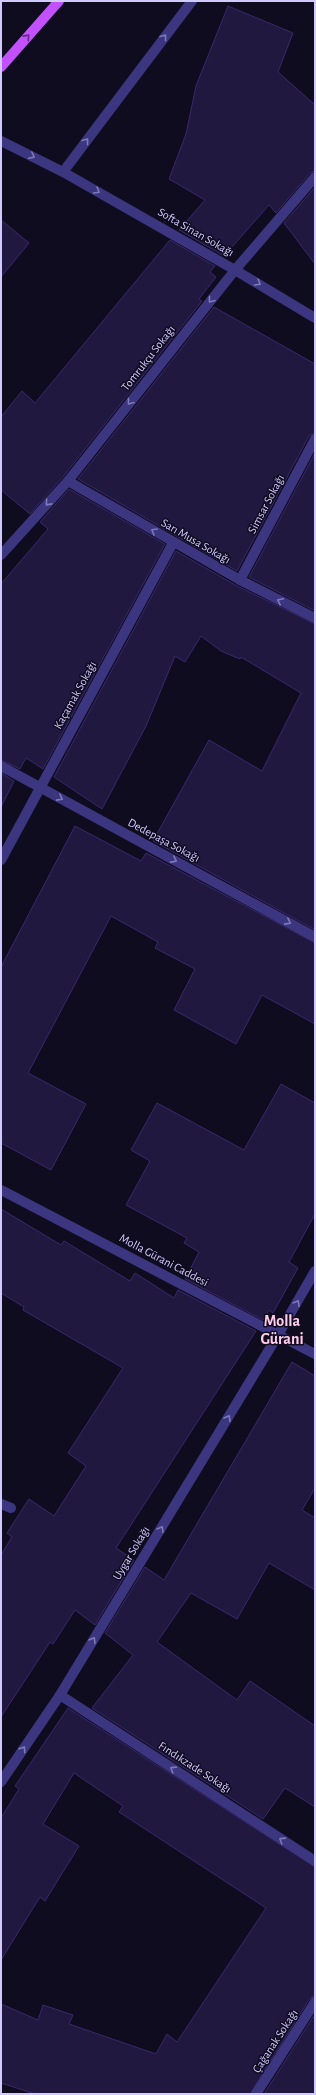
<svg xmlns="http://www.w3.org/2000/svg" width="316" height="2095" font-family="'Alegreya Sans',sans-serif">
<rect width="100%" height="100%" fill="#100c1f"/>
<g fill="#211840" stroke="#38296d">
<path d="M228,6L293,33L278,72L315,105V171L310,173L276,213L269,205L224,256L179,230L205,200L169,179L186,134L196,86Z"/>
<path d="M315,187V264L284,223Z"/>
<path d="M1,220L29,243L1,277Z"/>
<path d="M170,240L215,266L210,272L216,277L199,299L202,301L63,477L30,514L1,490V417L22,391L35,403Z"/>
<path d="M214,307L315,364V433L309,436L237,571L78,479Z"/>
<path d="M315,453V611L249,577Z"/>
<path d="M69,489L165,544L43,769L26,758L20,769L1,760V584L48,529L40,522Z"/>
<path d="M176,551L237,586L315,624V930L153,841L209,740L262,771L301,693L241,657L240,659L221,651L201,636L185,662L175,656L146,726L102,809L54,777Z"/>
<path d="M1,773L14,781L1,807Z"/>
<path d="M75,826L141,861L146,853L315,943V1024L262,995L236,1044L174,1010L195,969L155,948L158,942L111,916L28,1073L86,1104L51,1170L1,1143V967Z"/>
<path d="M281,1084L315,1103V1214L289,1262L298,1268L273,1313L269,1310L263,1320L185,1279L199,1252L184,1243L187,1238L126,1205L150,1161L131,1150L157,1103L244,1150Z"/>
<path d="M1,1209L61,1245L64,1241L130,1281L135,1273L174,1298L178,1290L256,1331L116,1548L134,1560L95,1625L75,1610L53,1644L50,1642L1,1717V1555L12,1537L7,1533L29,1499L54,1516L86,1466L68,1453L123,1368L23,1310L24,1307L1,1293Z"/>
<path d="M292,1362L315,1376V1488L302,1510L315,1518V1590L269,1563L237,1619L191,1593L157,1642L237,1700L250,1681L315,1726V1807L285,1788L263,1819L92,1708L133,1655L105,1633L145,1567L164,1580Z"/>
<path d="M68,1708L315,1867V1996L310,1998L250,2094H35L1,2083V2004L38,2020L43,2005L73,2015L69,2024L156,2054L167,2034L177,2042L266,1908L119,1812L123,1806L74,1773L43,1824L79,1846L45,1901L40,1897L1,1960V1818L19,1789L15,1786Z"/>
<path d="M315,2014V2094H264Z"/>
</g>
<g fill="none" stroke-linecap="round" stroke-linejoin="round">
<g stroke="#3b367f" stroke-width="10">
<path d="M1,141L63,172L235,270L315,318"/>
<path d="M63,172L192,1"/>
<path d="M68,481L240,580L315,618"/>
<path d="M1,555L68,481L235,270L315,177"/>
<path d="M240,580L315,439"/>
<path d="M1,766L315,937"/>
<path d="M1,860L173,543"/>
<path d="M1,1504L11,1508"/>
<path d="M60,1695L315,1861"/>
<path d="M1,1782L60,1695L278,1335L315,1271"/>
<path d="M256,2094L315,2002"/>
</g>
<path stroke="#3b367f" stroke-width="10" d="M1,1190L315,1354"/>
<path stroke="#c351ff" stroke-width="10" d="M1,67L59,1"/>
</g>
<defs><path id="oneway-chevron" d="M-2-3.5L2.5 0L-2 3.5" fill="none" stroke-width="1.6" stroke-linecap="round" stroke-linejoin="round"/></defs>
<use stroke="#612b84" href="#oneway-chevron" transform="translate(27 37) rotate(-48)"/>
<g stroke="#7e79b9">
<use href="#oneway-chevron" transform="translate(164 37) rotate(-52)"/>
<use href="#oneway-chevron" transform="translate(86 141) rotate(-53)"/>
<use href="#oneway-chevron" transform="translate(32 156) rotate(27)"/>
<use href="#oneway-chevron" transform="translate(97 191) rotate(30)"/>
<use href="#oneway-chevron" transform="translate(258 283) rotate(31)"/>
<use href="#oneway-chevron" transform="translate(211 300) rotate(128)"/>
<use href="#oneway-chevron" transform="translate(130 402) rotate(128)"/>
<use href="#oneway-chevron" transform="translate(48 503) rotate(132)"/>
<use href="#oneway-chevron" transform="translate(154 531) rotate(-150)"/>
<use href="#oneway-chevron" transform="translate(280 601) rotate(-153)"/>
<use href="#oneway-chevron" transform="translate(60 798) rotate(28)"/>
<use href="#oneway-chevron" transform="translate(174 860) rotate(28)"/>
<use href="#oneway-chevron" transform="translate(288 922) rotate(28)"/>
<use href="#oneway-chevron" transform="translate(297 1303) rotate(-60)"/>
<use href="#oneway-chevron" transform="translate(228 1418) rotate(-59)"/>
<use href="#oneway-chevron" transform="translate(161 1529) rotate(-59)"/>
<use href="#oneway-chevron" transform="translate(93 1640) rotate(-59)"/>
<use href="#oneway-chevron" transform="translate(23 1749) rotate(-56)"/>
<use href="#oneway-chevron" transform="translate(173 1769) rotate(-147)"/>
<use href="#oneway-chevron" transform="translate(282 1840) rotate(-147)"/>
</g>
<g text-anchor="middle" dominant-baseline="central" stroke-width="3" stroke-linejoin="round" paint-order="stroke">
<g font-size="12" fill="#d1caff" stroke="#100c1f">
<text transform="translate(196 232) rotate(30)">Softa Sinan Sokağı</text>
<text transform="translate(148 358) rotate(-52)">Tomrukçu Sokağı</text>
<text transform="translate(266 504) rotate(-62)">Simsar Sokağı</text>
<text transform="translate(196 541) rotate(30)">Sarı Musa Sokağı</text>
<text transform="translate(75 695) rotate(-61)">Kaçamak Sokağı</text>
<text transform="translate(164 840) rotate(28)">Dedepaşa Sokağı</text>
<text transform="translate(164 1260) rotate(28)">Molla Gürani Caddesi</text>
<text transform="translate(131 1553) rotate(-59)">Uygar Sokağı</text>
<text transform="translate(195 1767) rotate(33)">Fındıkzade Sokağı</text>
<text transform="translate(275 2041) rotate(-57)">Çağanak Sokağı</text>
</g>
<g font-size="16" font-weight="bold" fill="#ffcceb" stroke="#100c1f">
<text x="282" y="1321">Molla<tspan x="282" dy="18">Gürani</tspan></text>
</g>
</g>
<rect width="316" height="2095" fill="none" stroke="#d1caff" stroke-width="4"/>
</svg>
